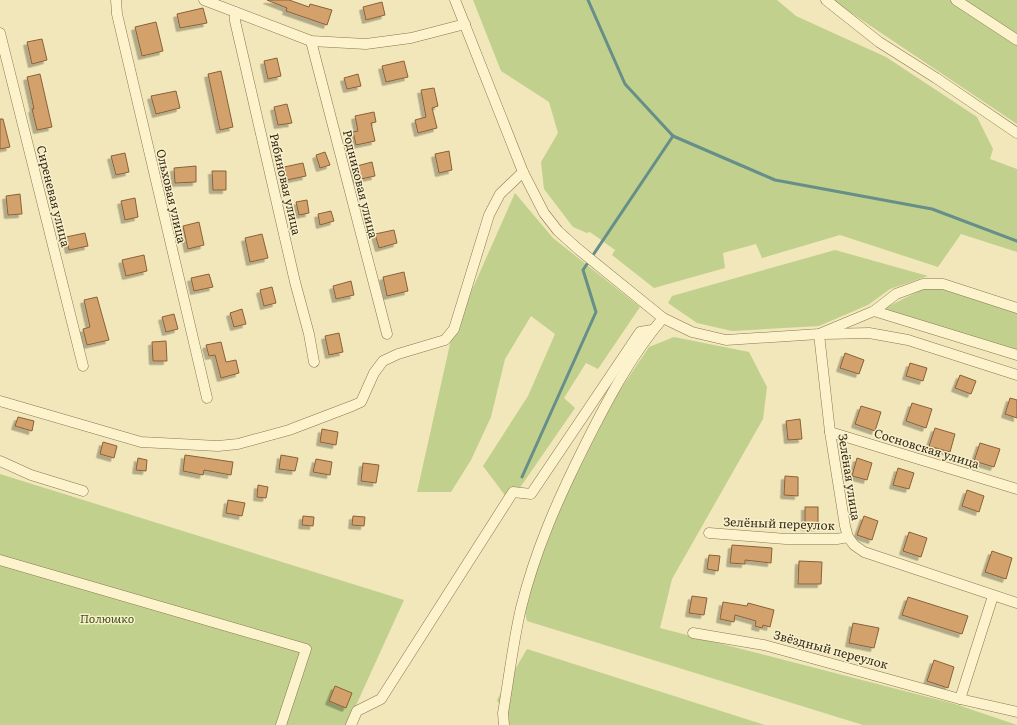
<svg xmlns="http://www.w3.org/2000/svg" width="1017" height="725" font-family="Literata,serif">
<defs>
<filter id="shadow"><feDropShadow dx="-3.5" dy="3.5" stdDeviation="0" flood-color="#0004"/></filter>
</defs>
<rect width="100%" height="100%" fill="#f1e7ba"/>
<g fill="#c1d08d">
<path d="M473,0H777L796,16L886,57L977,117L993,149L990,159L1017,169V252L961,234L938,267L840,235L762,258L756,244L723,253L725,268L654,288L612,255L615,250L590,232L587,233L573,227L544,189L541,162L558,133L549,102L501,71Z"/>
<path d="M832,0H1017V124Z"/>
<path d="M515,193L553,238L640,307L598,369L586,363L564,398L575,408L510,502L483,466L528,396L555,334L531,316L505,359L491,417L471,460L451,492H417L452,335Z"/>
<path d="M835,250L928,276L890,289L868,305L819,326L732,331L697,323L668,303L672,296Z"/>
<path d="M946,288L1017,313V350L883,309L923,289Z"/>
<path d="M674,337L749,352L767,387L763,419L672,579L660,628L955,704L1017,725H863L527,621L523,603L567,493L616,396L649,347Z"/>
<path d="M0,474L404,600L347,725H0Z"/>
<path d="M527,649L765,725H510L497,700Z"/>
</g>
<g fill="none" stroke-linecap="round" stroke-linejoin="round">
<g stroke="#668f89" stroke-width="3">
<path d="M673,136L775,180L932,209L1017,241"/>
<path d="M522,477L596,312L583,270L673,136L625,84L588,0"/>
</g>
</g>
<g fill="#d3a26c" stroke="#8a6137" filter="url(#shadow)">
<path d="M267,0H289L309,7L310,4L332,10L327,25L286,11L287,8Z"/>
<path d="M382,2L385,15L366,20L363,7Z"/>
<path d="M203,8L207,23L180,28L177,14Z"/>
<path d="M156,22L163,51L142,56L135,27Z"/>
<path d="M42,39L47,60L32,64L27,42Z"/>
<path d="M277,58L281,76L268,79L264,61Z"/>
<path d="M404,61L408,77L386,82L382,66Z"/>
<path d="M221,71L233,127L220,130L208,74Z"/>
<path d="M40,74L52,127L37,130L32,109H34L27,77Z"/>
<path d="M358,74L361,86L347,89L344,78Z"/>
<path d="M434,88L438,106L432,108L437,128L418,133L415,120L426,117L421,90Z"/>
<path d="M176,91L180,108L156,114L151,96Z"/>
<path d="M287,104L292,123L278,125L274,107Z"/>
<path d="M374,112L376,122L371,123L375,141L356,145L353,132L358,131L355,116Z"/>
<path d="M0,119H3L10,147L0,149Z"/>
<path d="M449,151L452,170L439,173L435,154Z"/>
<path d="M325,152L330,165L320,168L316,155Z"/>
<path d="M125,153L129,172L116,175L111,156Z"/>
<path d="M372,162L375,176L356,180L353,167Z"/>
<path d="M303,163L306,176L287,180L284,167Z"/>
<path d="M196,166V182L175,183L174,168Z"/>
<path d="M212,171H226V190H213Z"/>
<path d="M20,194L22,214L8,215L6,196Z"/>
<path d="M135,198L138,217L125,220L121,201Z"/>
<path d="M307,200L309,213L299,215L296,202Z"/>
<path d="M331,211L334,221L320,225L318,214Z"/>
<path d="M199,222L204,245L188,249L183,226Z"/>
<path d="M394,230L397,243L379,248L375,234Z"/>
<path d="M85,233L88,246L69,250L66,237Z"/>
<path d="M262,234L268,258L250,262L245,238Z"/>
<path d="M144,255L147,271L126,276L122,260Z"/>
<path d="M404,272L408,291L387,296L383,277Z"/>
<path d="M209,274L213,287L194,291L191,278Z"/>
<path d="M351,281L354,295L336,299L333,286Z"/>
<path d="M272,287L276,303L264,306L260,290Z"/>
<path d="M97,297L109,340L87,345L83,329L90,327L84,300Z"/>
<path d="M242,309L246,324L234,327L230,313Z"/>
<path d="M174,314L178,329L166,332L162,317Z"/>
<path d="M339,333L343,352L329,355L325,336Z"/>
<path d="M166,341L167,361H153L152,342Z"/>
<path d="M221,342L226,362L236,360L239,373L221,378L215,355L209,356L206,345Z"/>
<path d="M845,353L864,360L859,374L840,368Z"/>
<path d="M910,363L927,368L923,381L906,376Z"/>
<path d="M960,375L976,381L971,394L955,388Z"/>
<path d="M1010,398L1017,400V418L1005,414Z"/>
<path d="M912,403L932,409L926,428L906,421Z"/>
<path d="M861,406L881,412L875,431L855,424Z"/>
<path d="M18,417L34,421L32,431L15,426Z"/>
<path d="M800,419L802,439L788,440L786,421Z"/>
<path d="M935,428L955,434L950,452L929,446Z"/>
<path d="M322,429L338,432L336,445L320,442Z"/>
<path d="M103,442L117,446L114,458L100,454Z"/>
<path d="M980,443L1000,449L994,467L974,461Z"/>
<path d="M185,455L233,462L231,475L204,470L203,475L183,471Z"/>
<path d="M281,455L298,458L295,471L279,469Z"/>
<path d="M138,458L147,460L146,471L136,470Z"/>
<path d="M857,458L872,463L867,480L852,476Z"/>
<path d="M316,459L332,462L330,475L313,472Z"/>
<path d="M363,463L379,465L376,483L361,481Z"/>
<path d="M898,468L914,473L909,489L893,485Z"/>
<path d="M785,476L798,477V496L784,495Z"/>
<path d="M258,485L268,487L266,498L257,497Z"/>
<path d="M967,490L984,496L979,512L962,506Z"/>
<path d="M228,500L245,503L242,516L226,513Z"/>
<rect x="805" y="507" width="13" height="20"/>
<path d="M303,516L314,517L313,526L302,525Z"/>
<path d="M353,516L365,517L364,526L352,525Z"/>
<path d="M864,516L878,521L872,540L857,535Z"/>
<path d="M909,532L927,538L921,557L903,551Z"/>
<path d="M732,545L772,548L771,563L745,560V564L730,563Z"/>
<path d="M992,551L1012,558L1006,579L985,572Z"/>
<path d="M709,555L720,556L718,571L707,569Z"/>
<path d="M799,561L822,562L821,584H798Z"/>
<path d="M692,596L707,598L704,615L689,613Z"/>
<path d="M908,597L968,616L962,634L902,615Z"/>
<path d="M723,602L747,606L748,603L774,610L770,627L763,625L762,628L755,626L756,621L735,615L734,622L720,619Z"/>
<path d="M853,623L879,628L874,648L849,643Z"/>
<path d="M934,660L954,667L948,688L927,681Z"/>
<path d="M335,686L352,693L346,708L329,701Z"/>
</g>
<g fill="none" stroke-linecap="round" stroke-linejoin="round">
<g stroke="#897553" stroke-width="11">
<g id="minor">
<path d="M116,0L117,14L207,398"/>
<path d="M204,0L311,41L366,44L411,38L465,24"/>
<path d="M455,0L523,172L544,213L558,231L578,249L663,318L692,332L726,340L819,334L874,311L896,294L923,284H943L1017,308"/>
<path d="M826,0L879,42L936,78L1017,133"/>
<path d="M956,0L1017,40"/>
<path d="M235,12V21L295,282L309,334L314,362"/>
<path d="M0,33L83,366"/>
<path d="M311,41L387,334"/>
<path d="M874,311L1017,355"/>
<path d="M819,334L830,432L845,526L848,537L854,545L864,552L1017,603"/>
<path d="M825,334L869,333L908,340L1017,375"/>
<path d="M0,401L141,442L218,446L238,444L289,430L352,406L361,402L374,373L383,361L398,354L445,340L454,329L489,215L500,194L523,172"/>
<path d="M830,432L1017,489"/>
<path d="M0,461L31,475L83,491"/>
<path d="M709,533L786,539H837L848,537"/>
<path d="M0,560L306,649L281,725"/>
<path d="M993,596L960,699L1017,712"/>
<path d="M693,633L764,645L960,699"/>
<path d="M351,725L357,711L381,699L513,492L531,494L640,332L652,330"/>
<path d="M504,725L503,713C509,678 513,642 521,608C535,551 558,499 584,447C607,401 630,357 663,318"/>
</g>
</g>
<use href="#minor" stroke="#fcf3cd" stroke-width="10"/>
</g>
<g text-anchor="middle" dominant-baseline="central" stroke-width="3" stroke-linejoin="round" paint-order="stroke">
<g font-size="12" fill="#362b19" stroke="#f8f0ca">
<text transform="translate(286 184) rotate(77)">Рябиновая улица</text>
<text transform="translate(361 184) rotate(76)">Родниковая улица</text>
<text transform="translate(54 196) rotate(76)">Сиреневая улица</text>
<text transform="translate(172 196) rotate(77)">Ольховая улица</text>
<text transform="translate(927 448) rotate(17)">Сосновская улица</text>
<text transform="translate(850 477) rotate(81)">Зелёная улица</text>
<text transform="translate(779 523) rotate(2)">Зелёный переулок</text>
<text transform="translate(831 649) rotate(15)">Звёздный переулок</text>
</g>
<g font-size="12" font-style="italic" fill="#41551e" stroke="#f8f0ca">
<text x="107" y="618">Полюшко</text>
</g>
</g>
</svg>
